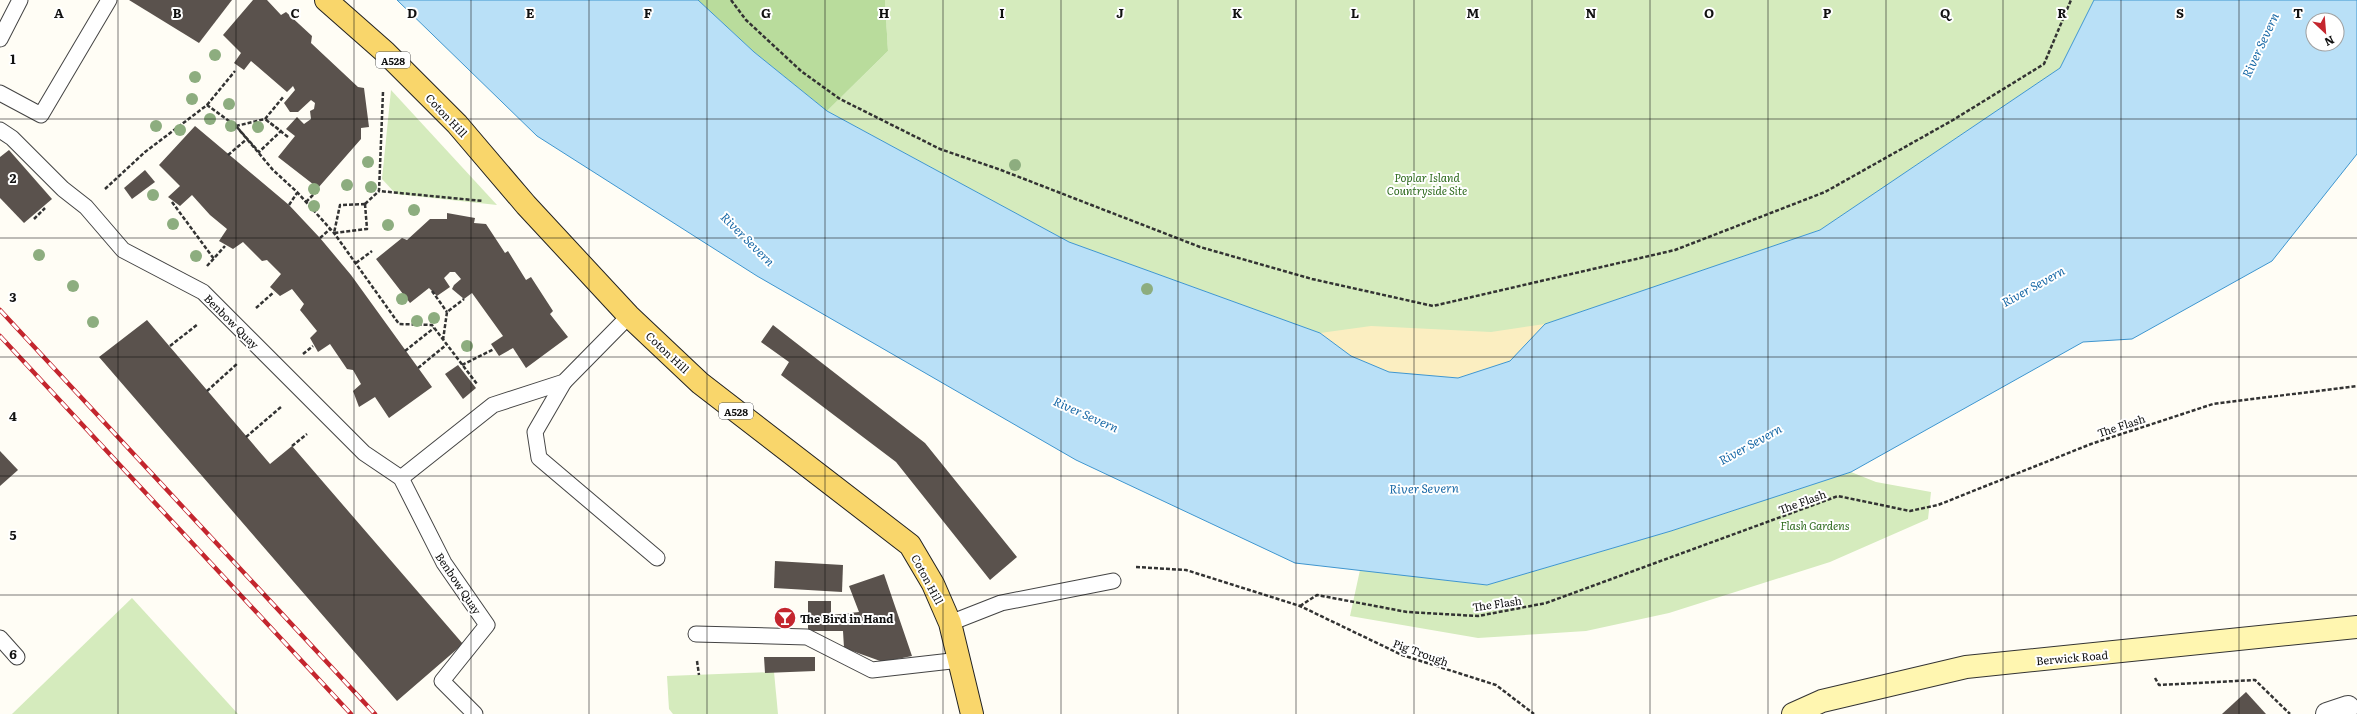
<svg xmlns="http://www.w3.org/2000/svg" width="2357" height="714" font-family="Literata,serif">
<rect width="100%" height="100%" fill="#fffdf5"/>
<g fill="#d5ebbd">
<path d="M885,0H2094L2060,68L1820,230L1545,324L1510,361L1389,372L1320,333L1069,242L827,111L888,51Z"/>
<path d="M391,90L497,205L396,194L382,179Z"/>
<path d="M1851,472L1876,482L1931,492L1928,519L1830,562L1669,613L1586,631L1478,638L1350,616L1360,570L1487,585L1671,531Z"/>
<path d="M132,598L238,714H12Z"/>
<path d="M774,672L778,714H673L669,709L667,676Z"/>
</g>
<path fill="#b9dc9c" d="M698,0H885L888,51L827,111L754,52Z"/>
<path fill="#fbeec1" d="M1545,324L1510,361L1458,378L1389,372L1351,356L1320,333L1371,326L1491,332Z"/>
<path fill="#b9e0f7" stroke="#3f96cf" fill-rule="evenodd" d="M397,0H698L754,52L827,111L1069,242L1320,333L1351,356L1389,372L1458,378L1510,361L1545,324L1820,230L2060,68L2094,0H2357V154L2272,261L2132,339L2083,342L1851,472L1671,531L1487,585L1295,563L1076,460L757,276L537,136ZM2313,20H2337V44H2313Z"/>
<g fill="#5a524d">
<path d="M129,0H232L199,43Z"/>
<path d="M253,0H267L281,15L286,12L312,36L311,43L358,87L364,88L369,127L361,128V139L318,188L278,157L295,136L286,129L297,117L304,124L311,119L310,111L314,109L315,103L311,100L298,112H290L284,103L295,90L293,86L287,92L251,61L244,70L234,63L241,53L223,35Z"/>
<path d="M195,126L289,205L320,238L351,275L432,387L389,418L375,397L359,407L353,391L361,384L353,370L347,369L330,344L318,352L310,338L317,331L300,310L304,304L292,289L280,296L270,287L281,274L267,260L262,261L243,242L233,249L219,241L227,229L210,215L192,195L180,206L168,197L180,186L159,165Z"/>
<path d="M9,150L52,199L24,223L0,198V157Z"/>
<path d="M145,170L155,182L132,199L124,188Z"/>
<path d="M447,213L475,218L474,223L486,224L505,253L508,251L526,280L531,277L553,311L550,314L568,337L526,368L513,348L499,356L491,344L503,336L472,293L464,299L452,289L454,285L461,279L455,272H450L444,278L450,287L437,296L429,288L410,303L376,259L402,238L407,240L430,219H447Z"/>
<path d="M147,320L270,464L292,446L463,644L397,701L99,357Z"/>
<path d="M773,325L925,443L1017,557L990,580L896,462L781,375L789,362L761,342Z"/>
<path d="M458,365L476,388L463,399L445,374Z"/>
<path d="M0,451L18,470L0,486Z"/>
<path d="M775,561L843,565L842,592L774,588Z"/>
<path d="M884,574L912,656L883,662L844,648L843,631H808V601H831V615L859,612L849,586Z"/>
<path d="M764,657H815V671L765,673Z"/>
<path d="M2246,692L2266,714H2222Z"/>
</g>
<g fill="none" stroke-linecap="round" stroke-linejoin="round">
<g stroke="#444" stroke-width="17">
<g id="service">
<path d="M0,39L20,0"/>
<path d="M0,93L41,115L109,0"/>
<path d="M0,130L12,138L63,189L86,207L123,250L203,292L364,453L401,478L444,563L487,625L442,681L475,714"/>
<path d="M564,382L535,432L539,458L657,558"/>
<path d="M401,478L493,405L564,382L629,316"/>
<path d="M950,623L1001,603L1113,581"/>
<path d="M696,634L807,637L872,670L960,660"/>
<path d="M0,638L17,657"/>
</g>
</g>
<g stroke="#444" stroke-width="24">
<path id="minor" d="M2327,714L2348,707"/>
</g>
<g stroke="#333" stroke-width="24">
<path id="secondary" d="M1793,714L1822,701L1966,667L2357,627"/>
</g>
<g stroke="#222" stroke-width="24">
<path id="primary" d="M326,0L385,52L457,124L526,205L629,316L700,383L910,545L933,584L950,623L972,714"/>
</g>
<g stroke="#333" stroke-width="2.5" stroke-dasharray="4 2" stroke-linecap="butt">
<path d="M731,0L746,20L801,71L840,99L940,149L1001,170L1200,247L1312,279L1433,306L1675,250L1825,192L1953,120L2044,64L2071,0"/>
<path d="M383,92L379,191L483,201"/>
<path d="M207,105L235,71"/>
<path d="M288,137L265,119L281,131L259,152L236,126L273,170L297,192L334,233L399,324L432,325L477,384"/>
<path d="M228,155L247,139"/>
<path d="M105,189L145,152L207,105L236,126L265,119L284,96"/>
<path d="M172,202L214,259"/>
<path d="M306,202L319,189"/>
<path d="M365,204L367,229L334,233L340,205Z"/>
<path d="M365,204L379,191"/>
<path d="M289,205L297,193"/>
<path d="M34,219L45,208"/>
<path d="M320,238L330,229"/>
<path d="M356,263L372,251"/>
<path d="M207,266L225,246"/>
<path d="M432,291L447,312"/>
<path d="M256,308L274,292"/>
<path d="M443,340L447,312L464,299"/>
<path d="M170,346L198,324"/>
<path d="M405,351L434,328"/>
<path d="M303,354L313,346"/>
<path d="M462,365L494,349"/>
<path d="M418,368L446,345"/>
<path d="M207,391L238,363"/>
<path d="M246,437L281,407"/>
<path d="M292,446L307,434"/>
<path d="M1136,567L1186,570L1300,606L1402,655L1496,685L1534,714"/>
<path d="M1300,606L1317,595L1407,612L1478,616L1546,603L1838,496L1910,511L1938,505L2091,444L2213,404L2357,386"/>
<path d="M697,661L699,675"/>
<path d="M2155,678L2159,685L2255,680L2290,714"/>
</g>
<use href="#service" stroke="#fff" stroke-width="15"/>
<use href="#minor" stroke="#fff" stroke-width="22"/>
<use href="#secondary" stroke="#fff6b0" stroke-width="22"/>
<use href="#primary" stroke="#f9d66b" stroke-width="22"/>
<g stroke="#c4262e" stroke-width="4.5">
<g id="rail">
<path d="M0,310L375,714"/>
<path d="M0,336L351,714"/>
</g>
</g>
<use href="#rail" stroke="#fff" stroke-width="3" stroke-dasharray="9" stroke-linecap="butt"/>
</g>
<g fill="#8dad7f">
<circle cx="215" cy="55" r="6"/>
<circle cx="195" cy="77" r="6"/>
<circle cx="192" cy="99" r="6"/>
<circle cx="229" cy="104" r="6"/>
<circle cx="210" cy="119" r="6"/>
<circle cx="156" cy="126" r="6"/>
<circle cx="231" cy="126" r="6"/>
<circle cx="258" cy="127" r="6"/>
<circle cx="180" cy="130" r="6"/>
<circle cx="368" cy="162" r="6"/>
<circle cx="1015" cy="165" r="6"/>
<circle cx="347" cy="185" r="6"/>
<circle cx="371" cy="187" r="6"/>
<circle cx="314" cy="189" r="6"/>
<circle cx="153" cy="195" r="6"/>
<circle cx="314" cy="206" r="6"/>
<circle cx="414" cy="210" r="6"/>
<circle cx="173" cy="224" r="6"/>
<circle cx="388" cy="225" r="6"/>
<circle cx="39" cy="255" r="6"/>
<circle cx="196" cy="256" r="6"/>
<circle cx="73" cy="286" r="6"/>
<circle cx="1147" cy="289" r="6"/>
<circle cx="402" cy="299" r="6"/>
<circle cx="434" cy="318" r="6"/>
<circle cx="417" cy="321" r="6"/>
<circle cx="93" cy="322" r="6"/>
<circle cx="467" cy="346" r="6"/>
</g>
<path fill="none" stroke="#111" stroke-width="1" stroke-opacity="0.55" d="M118,0V714M236,0V714M354,0V714M471,0V714M589,0V714M707,0V714M825,0V714M943,0V714M1061,0V714M1178,0V714M1296,0V714M1414,0V714M1532,0V714M1650,0V714M1768,0V714M1886,0V714M2003,0V714M2121,0V714M2239,0V714M0,119H2357M0,238H2357M0,357H2357M0,476H2357M0,595H2357"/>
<defs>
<g id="bar-disc" transform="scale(1.15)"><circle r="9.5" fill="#c4262e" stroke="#fff"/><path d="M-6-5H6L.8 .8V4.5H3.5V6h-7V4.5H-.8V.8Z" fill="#fff"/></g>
</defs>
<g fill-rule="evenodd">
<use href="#bar-disc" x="785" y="618"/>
</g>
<g text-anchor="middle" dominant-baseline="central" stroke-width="4" stroke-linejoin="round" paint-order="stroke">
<g fill="#fff" stroke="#585858" stroke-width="1">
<rect x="376" y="52" width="34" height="16" rx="3"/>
<rect x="719" y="403" width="34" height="16" rx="3"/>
</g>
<g font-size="10" font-weight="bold" fill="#111">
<text x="393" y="60">A528</text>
<text x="736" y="411">A528</text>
</g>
<g font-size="11" fill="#111" stroke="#fff">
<text transform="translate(447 115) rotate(47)">Coton Hill</text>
<text transform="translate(232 321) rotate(45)">Benbow Quay</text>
<text transform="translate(668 352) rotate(43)">Coton Hill</text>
<text transform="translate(2121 425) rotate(-18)">The Flash</text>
<text transform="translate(1802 501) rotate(-20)">The Flash</text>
<text transform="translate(928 579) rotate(62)">Coton Hill</text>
<text transform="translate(459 583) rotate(56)">Benbow Quay</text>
<text transform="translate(1497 603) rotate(-8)">The Flash</text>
<text transform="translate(1421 652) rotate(20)">Pig Trough</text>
<text transform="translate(2072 657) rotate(-5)">Berwick Road</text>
</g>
<g font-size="11" font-style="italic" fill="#2f6b1f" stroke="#fff">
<text x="1427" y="177">Poplar Island<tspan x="1427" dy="13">Countryside Site</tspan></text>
<text x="1815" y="525">Flash Gardens</text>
</g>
<g font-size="11" font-weight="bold" fill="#111" stroke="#fff" text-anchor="start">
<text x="800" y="618">The Bird in Hand</text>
</g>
<g font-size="12" font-style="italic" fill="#1768a6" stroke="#fff">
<text transform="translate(2260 45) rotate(-65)">River Severn</text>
<text transform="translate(748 239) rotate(45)">River Severn</text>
<text transform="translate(2033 286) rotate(-29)">River Severn</text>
<text transform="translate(1086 414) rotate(24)">River Severn</text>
<text transform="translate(1750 444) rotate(-29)">River Severn</text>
<text transform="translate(1424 488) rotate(-1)">River Severn</text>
</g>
</g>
<g font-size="13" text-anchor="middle" font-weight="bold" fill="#111" stroke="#fff" stroke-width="4" stroke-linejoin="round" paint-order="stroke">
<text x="59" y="18">A</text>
<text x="177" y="18">B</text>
<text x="295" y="18">C</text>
<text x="412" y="18">D</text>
<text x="530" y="18">E</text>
<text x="648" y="18">F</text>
<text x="766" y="18">G</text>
<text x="884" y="18">H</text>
<text x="1002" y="18">I</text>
<text x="1120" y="18">J</text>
<text x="1237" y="18">K</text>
<text x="1355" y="18">L</text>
<text x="1473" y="18">M</text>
<text x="1591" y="18">N</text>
<text x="1709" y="18">O</text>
<text x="1827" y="18">P</text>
<text x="1945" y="18">Q</text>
<text x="2062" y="18">R</text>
<text x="2180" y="18">S</text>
<text x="2298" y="18">T</text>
<text x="13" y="64">1</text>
<text x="13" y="183">2</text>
<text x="13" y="302">3</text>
<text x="13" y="421">4</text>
<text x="13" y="540">5</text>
<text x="13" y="659">6</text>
</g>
<g transform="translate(2325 32) rotate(154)"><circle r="19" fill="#ffffff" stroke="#a0a0a0"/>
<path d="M0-3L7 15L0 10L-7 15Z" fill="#c4262e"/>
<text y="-6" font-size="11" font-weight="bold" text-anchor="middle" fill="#111111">N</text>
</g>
</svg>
